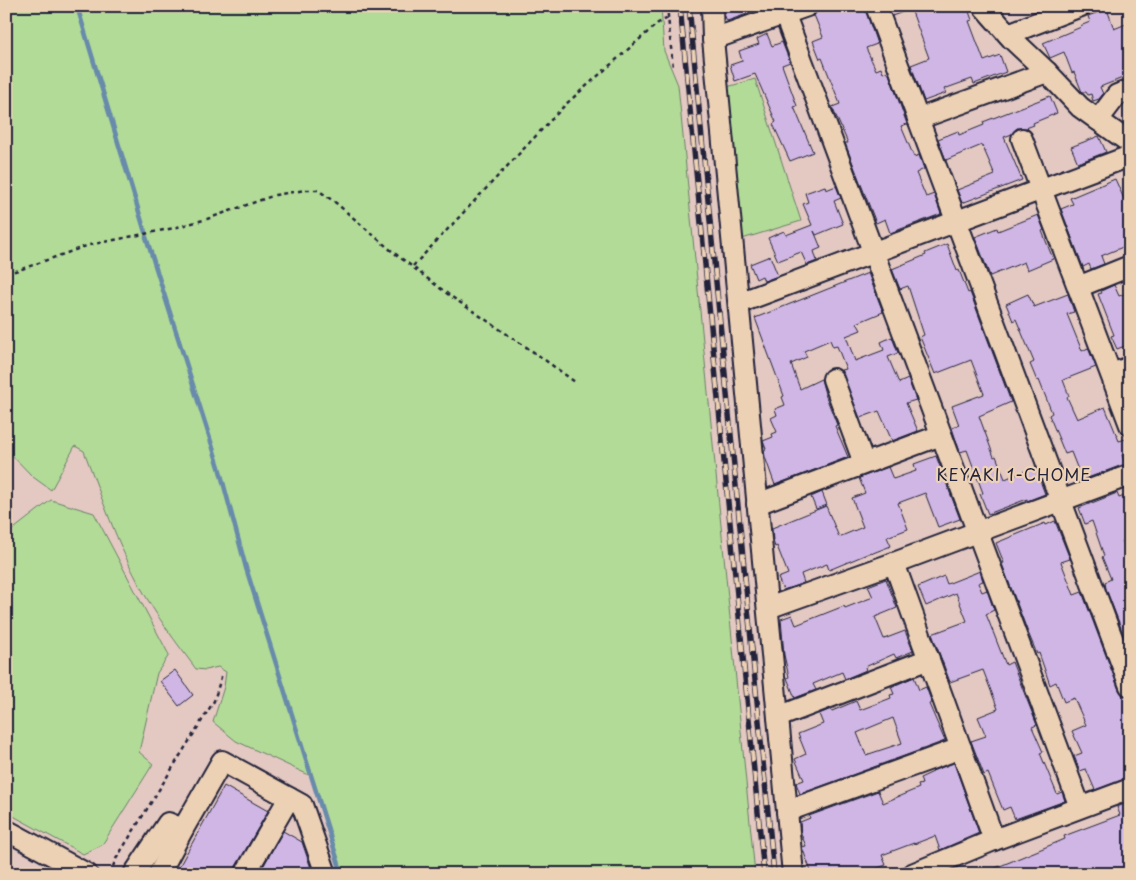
<svg xmlns="http://www.w3.org/2000/svg" width="1136" height="880" font-family="'Playpen Sans',sans-serif">
<rect width="100%" height="100%" fill="#e4c9c2"/>
<filter id="ink" filterUnits="userSpaceOnUse"><feTurbulence type="fractalNoise" baseFrequency=".02" numOctaves="2"/><feDisplacementMap in="SourceGraphic" scale="10" xChannelSelector="R" yChannelSelector="G"/><feConvolveMatrix kernelMatrix="1 2 1 2 8 2 1 2 1" color-interpolation-filters="sRGB"/></filter>
<g filter="url(#ink)">
<g fill="#b2db97" stroke="#6a7e69">
<path d="M6,6H661L664,51L678,85L755,874H343L311,776L236,741L213,722L224,687L226,672L218,667L206,670L196,669C176,642 156,616 140,586C117,543 101,496 84,451L75,446L51,490L33,477L6,449Z"/>
<path d="M755,79L801,221L742,239L727,87Z"/>
<path d="M51,500L94,513L169,655L157,673L139,752L153,764L102,845L83,854L6,812V535Z"/>
</g>
<g fill="none" stroke-linecap="round" stroke-linejoin="round">
<g stroke="#678aab" stroke-width="4.5">
<path d="M77,6L145,232"/>
<path d="M146,237L219,467L246,568L342,874"/>
</g>
</g>
<g fill="#d0b6e4" stroke="#22223b" fill-rule="evenodd">
<path d="M724,6H770L727,21L724,14Z"/>
<path d="M832,6H864L877,44L866,48L876,70L881,68L883,73L888,71L907,124L901,126L914,157L919,155L924,169L916,173L926,197L934,194L941,214L890,233L885,219L876,223L845,143H848L832,107L840,104L822,58L820,59L813,41L823,37L814,15L817,12Z"/>
<path d="M889,6H967L972,20L969,21L984,61L1000,55L1006,72L974,84L972,79L944,89L946,93L924,101L911,65L929,58L911,9L892,16Z"/>
<path d="M1107,9L1114,29L1126,24L1130,32V75L1100,87L1103,94L1099,99L1093,101L1091,94L1088,95L1086,92H1082L1074,72L1072,73L1064,52L1050,58L1043,43L1081,27L1080,26L1090,22L1088,16Z"/>
<path d="M767,34L772,46L782,42L790,62L782,65L797,106L794,107L813,152L790,161L773,124L776,122L755,74L735,81L730,65L742,61L739,51L759,44L757,39Z"/>
<path d="M1050,96L1057,113L1033,123L1034,125L1026,128H1017L1012,134L1004,137L1022,180L962,203L957,190L995,175L982,145L946,160L938,139L958,131L959,135L984,125L983,122Z"/>
<path d="M1099,136L1106,152L1078,163L1071,147Z"/>
<path d="M1115,179L1125,201L1130,198V244L1101,256L1104,264L1091,269L1089,264L1083,267L1061,209L1073,204L1070,198Z"/>
<path d="M825,186L826,190L836,186L841,198L834,201L843,224L816,235L814,231L821,248L814,251L817,261L807,265L801,252L778,261L768,238L784,231L786,235L812,225L803,204L808,202L805,193Z"/>
<path d="M1038,215L1044,230L1042,231L1053,259L1027,270L1024,262L990,276L975,237L997,228L998,231Z"/>
<path d="M947,244L957,271L959,270L968,293L970,292L1011,402L979,416L994,457L996,456L1005,479L1035,467L1045,494L1027,501V499L988,514L980,494L983,493L967,450L960,452L952,428L959,425L952,406L984,394L971,360L935,374L920,337L924,335L908,286L900,289L892,269L926,255L925,253Z"/>
<path d="M770,256L778,276L764,281L762,276L756,279L750,264Z"/>
<path d="M868,273L883,312L857,323L861,330L846,336L855,361L884,350L881,342L892,337L898,353L888,357L899,383L908,379L916,400L906,403L918,431L892,441L879,411L860,418L841,370L846,369L837,346L833,347L830,340L804,351L807,357L791,364L800,389L821,379L825,394L837,425L835,426L848,457L775,485L765,457L764,450L766,449L763,441L773,437L772,434L777,432L771,418L777,415L775,409L785,405L782,397L784,396L755,318Z"/>
<path d="M1114,285L1119,296L1130,292V344L1117,349L1111,336L1114,335L1098,294L1102,293L1101,291Z"/>
<path d="M1028,294L1034,307L1068,294L1074,312L1067,314L1082,351L1088,348L1096,367L1063,380L1069,396L1067,397L1077,419L1105,407L1119,441L1126,439L1130,449V452L1122,455L1125,464L1082,480L1071,452L1065,454L1049,415L1052,413L1039,380L1037,381L1030,364L1034,362L1016,319L1013,321L1006,304Z"/>
<path d="M936,456L960,519L938,527L925,493L898,503L908,529L887,537L891,546L873,553L872,552L829,570L827,564L801,574L804,583L783,590L778,578L788,574L777,546L775,547L773,541L772,528L826,506L839,537L863,527L852,498L865,493L859,478L888,467L893,479L916,471L914,464Z"/>
<path d="M822,492L827,505L816,509L811,497Z"/>
<path d="M1117,493L1119,498L1130,494V538L1122,541L1130,560V651L1106,589L1105,582L1111,579L1102,557L1104,556L1092,521L1085,524L1079,508Z"/>
<path d="M1055,521L1070,559L1061,562L1074,595L1082,592L1119,690L1123,695L1130,698V777L1095,790L1086,769L1080,771L1074,756L1082,753L1072,731L1086,725L1074,698L1064,702L1056,682L1050,685L1039,653L1037,654L1027,630L1002,564L1004,563L996,543L1045,523L1046,525Z"/>
<path d="M980,571L983,581L978,583L982,592L987,590L994,610L986,614L1006,665L1012,662L1037,725L1032,727L1043,752L1040,753L1057,794L1062,792L1065,801L1015,819L1010,807L1003,810L988,773L984,775L971,741L986,736L978,717L998,709L983,670L950,682L932,634L967,621L956,593L926,606L918,587L944,576L947,584Z"/>
<path d="M886,579L897,608L875,617L884,639L905,631L913,651L896,658L894,654L865,667L866,670L845,679L842,672L813,684L816,690L795,698L787,678L789,677L784,655L781,619L792,615L796,625L844,606L845,608L873,597L868,586Z"/>
<path d="M175,670L193,695L179,706L160,681Z"/>
<path d="M914,677L919,690L926,687L932,703L929,704L945,741L800,794L796,783L804,780L795,759L806,754L798,734L823,724L819,714L831,709L832,711L856,701L860,710L891,698L890,695L894,694L891,687ZM893,718L902,743L866,755L857,733Z"/>
<path d="M954,763L979,833L940,850L935,836L914,844V843L882,855L886,865L867,872L865,868L851,874H812L803,850L802,847L806,846L801,834L800,822L810,818L809,816L878,791L883,803L919,788L918,785L922,784L920,778L933,772L932,771Z"/>
<path d="M224,786L268,811L235,868L233,874H175Z"/>
<path d="M1130,802V874H981L1065,839L1064,836L1120,815L1117,807Z"/>
<path d="M283,831L302,842L313,874H259Z"/>
</g>
<g fill="none" stroke-linecap="round" stroke-linejoin="round">
<g stroke="#22223b" stroke-width="24">
<g id="minor">
<path d="M712,6L713,39L793,874"/>
<path d="M876,6L1130,686"/>
<path d="M983,6L1012,39L1047,72L1080,107L1130,143"/>
<path d="M785,15L1080,807"/>
<path d="M1008,34L1081,6"/>
<path d="M713,39L807,6"/>
<path d="M918,119L1047,72"/>
<path d="M1098,120L1117,95L1130,90"/>
<path d="M1022,139L1130,425"/>
<path d="M1078,287L1130,266"/>
<path d="M739,303L1130,156"/>
<path d="M1112,374L1130,367"/>
<path d="M833,379L864,463"/>
<path d="M757,504L941,435"/>
<path d="M894,563L994,840"/>
<path d="M768,608L894,563L1130,475"/>
<path d="M778,717L929,659"/>
<path d="M787,811L961,748"/>
<path d="M6,830L87,874"/>
<path d="M134,874L168,823L183,829"/>
<path d="M159,874L183,829L222,761L302,805L326,874"/>
<path d="M245,874L289,798"/>
<path d="M912,874L994,840L1130,789"/>
</g>
</g>
<g stroke="#22223b" stroke-width="2.5" stroke-dasharray="4 4" stroke-linecap="butt">
<path d="M667,6L673,68"/>
<path d="M413,266L566,104L658,23L668,18"/>
<path d="M6,273L19,270L89,245L174,228L207,219L275,195L305,190H318L336,203L393,252L449,295L538,355L575,382"/>
<path d="M110,874L116,859L214,701L222,674"/>
</g>
<use href="#minor" stroke="#edd1b4" stroke-width="20"/>
<g stroke="#22223b" stroke-width="5.5">
<g id="rail">
<path d="M680,6L764,874"/>
<path d="M689,6L774,874"/>
</g>
</g>
<use href="#rail" stroke="#edd1b4" stroke-width="4" stroke-dasharray="11" stroke-linecap="butt"/>
</g>
</g>
<g text-anchor="middle" dominant-baseline="central" stroke-width="4.5" stroke-linejoin="round" paint-order="stroke">
<g font-size="16" letter-spacing="1" fill="#22223b" stroke="#edd1b4">
<text x="1014" y="474">KEYAKI 1-CHOME</text>
</g>
</g>
<rect width="1136" height="880" fill="none" stroke="#edd1b4" stroke-width="25"/>
<rect x="12" y="12" width="1111" height="855" fill="none" stroke="#22223b" stroke-width="2" filter="url(#ink)"/>
</svg>
